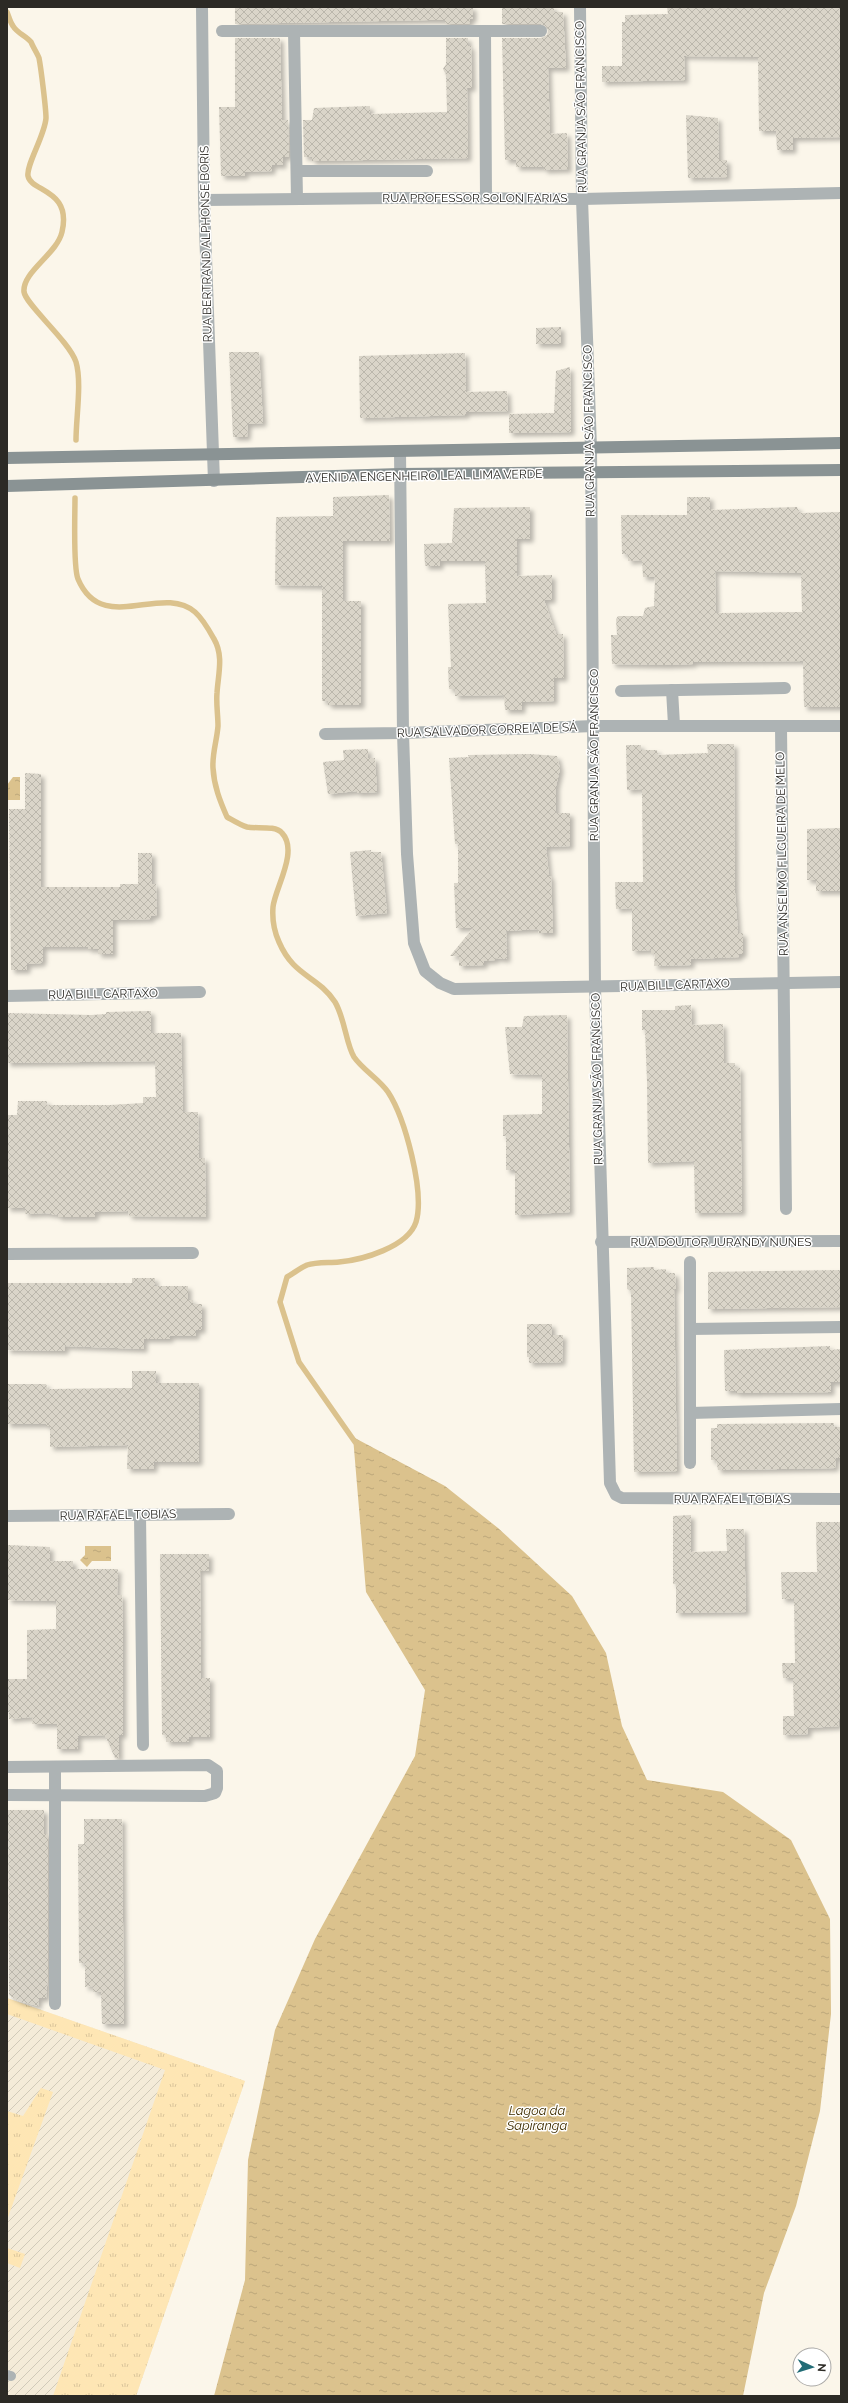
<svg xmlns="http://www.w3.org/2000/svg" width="848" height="2403" font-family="Raleway,sans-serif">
<defs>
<pattern id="industrial-furrows" width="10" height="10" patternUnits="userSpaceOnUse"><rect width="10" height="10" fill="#f4ebd8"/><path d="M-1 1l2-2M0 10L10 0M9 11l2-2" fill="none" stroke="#d1cab9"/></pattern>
<pattern id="grass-tufts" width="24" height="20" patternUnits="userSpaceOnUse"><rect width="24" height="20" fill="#fee6b4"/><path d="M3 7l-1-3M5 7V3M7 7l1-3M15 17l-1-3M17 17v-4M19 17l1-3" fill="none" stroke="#dac59b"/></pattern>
<pattern id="water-ripples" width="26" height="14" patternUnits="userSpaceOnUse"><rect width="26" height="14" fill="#dbc28d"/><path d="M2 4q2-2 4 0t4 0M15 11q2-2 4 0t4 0" fill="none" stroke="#bca77a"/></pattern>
<pattern id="building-cross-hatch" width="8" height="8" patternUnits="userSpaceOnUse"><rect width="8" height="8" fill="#dad5c9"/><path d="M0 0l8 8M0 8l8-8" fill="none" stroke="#bbb7ac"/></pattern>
<filter id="shadow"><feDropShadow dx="3.5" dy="3.5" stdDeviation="2" flood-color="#0004"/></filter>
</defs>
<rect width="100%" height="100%" fill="#fbf6ea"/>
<path fill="url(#industrial-furrows)" d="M7,1998L245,2081L136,2396H7Z"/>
<g fill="url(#grass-tufts)">
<path d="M7,1998L245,2081L136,2396H53L165,2070L7,2014Z"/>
<path d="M41,2088L53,2092L7,2220V2111L23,2116Z"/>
<path d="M7,2248L25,2254L20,2268L7,2263Z"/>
</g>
<g fill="url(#water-ripples)">
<path d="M13,777H20V800H7V785Z"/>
<path d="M353,1437L445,1486L498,1528L572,1596L606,1653L622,1726L647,1780L723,1792L791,1840L830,1919L831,2014L820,2111L796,2206L764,2293L743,2396H214L245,2280L248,2160L275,2030L315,1939L415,1756L425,1690L366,1592Z"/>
<path d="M85,1546H111V1561H92L87,1567L80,1560L85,1555Z"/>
</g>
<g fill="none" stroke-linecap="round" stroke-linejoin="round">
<g stroke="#dbc28d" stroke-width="5.5">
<path d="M7,12C9,17 10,22 13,26C17,33 26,36 31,42C33,47 37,53 39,58C41,68 46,109 46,118C45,135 26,165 28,176C31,192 72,189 62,232C57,254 22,272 24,292C26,305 69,341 76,362C82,382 76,418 76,440"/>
<path d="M75,498C75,514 73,567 78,579C102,636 161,583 195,612C203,619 209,630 214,639C224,656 218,675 217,693C216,704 218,715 218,726C217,740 212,754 213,768C214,786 220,801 227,817C234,821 240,825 247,827C257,829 275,825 282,833C299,851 275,888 273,907C272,920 274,931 279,942C294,977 317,975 335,1002C345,1019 346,1044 354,1057C363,1070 379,1079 388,1092C405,1118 425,1192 416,1222C408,1247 362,1260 339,1262C329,1263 316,1262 307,1265C300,1268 294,1273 287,1277L280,1302L299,1362L355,1442"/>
</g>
</g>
<g fill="url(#building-cross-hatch)" fill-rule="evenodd" filter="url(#shadow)">
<path d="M235,7H473V19H470L469,24H445V20H429L235,24Z"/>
<path d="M502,7H554V12H563L566,68H548L550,134L567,133L568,169L544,170V167H516V160H505L502,38H541L547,35L548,31L547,27L541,24H502Z"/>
<path d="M667,7H841V137L793,138V150H777L776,131H759L758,57L684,56L685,80L602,82V66H622V22H625V15L668,14Z"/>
<path d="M235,38H280L282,120H288L289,157H283V165H272V171L245,172V176H221L219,107H235Z"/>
<path d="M446,38H468V46H471L472,88H467L468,158L312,161V157H304L303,120H312L314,108L370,106V114L447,112L446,75L443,69L446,64Z"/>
<path d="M686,115L718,118L719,160H727V177L688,178Z"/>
<path d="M561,327V344H536V328Z"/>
<path d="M229,352H259L263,423L248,424L247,437H233Z"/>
<path d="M465,353L466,392L507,391L508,411L466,412V415L360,418L359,356Z"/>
<path d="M570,367L571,432L509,433V414L554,413L556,371Z"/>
<path d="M389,495L390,541H343V601H361V705H328V701H322V586L275,585L276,517L333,516V497Z"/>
<path d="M687,497H710V510L797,507L800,513L841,512V707H804L803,661L693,662V664L666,665L612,664L611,635H617L616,619L618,616H643L645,608L654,606L655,577H643L642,560L628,561V554H622L621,515H687ZM715,571L801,573L802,612L716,613Z"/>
<path d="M530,507V539H517V576L552,575V600H544L556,634H563L564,678H554V701L522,702V710H505L504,695L455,696V689H449L448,667H451L448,604L486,603L485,561H440V566H425L424,544L452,543L454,508Z"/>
<path d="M707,744H734L735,893L738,933H743V954H739V957L691,959V965L654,966L655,954H651V950L632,951V908L616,909L615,882H643L642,789L627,790L626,745H641V750H657L658,755L708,753Z"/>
<path d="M368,749V758H375L377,792L357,793V791L328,794L323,762L344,760L343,750Z"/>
<path d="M530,754L557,756L560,769L556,786V813H570V846L546,847L549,876H551L553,933H539L538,929L506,931L507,959L495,958V960L484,961V965L459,966V956H450L473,928H456L454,883H458V844H455L449,758L469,757L468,755Z"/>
<path d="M25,773L41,774V887H120V884H138V853H152V884H156L157,915L151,916V919L113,920V954H98V949H88V947H43V960L41,963L27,964V970H11L9,809H25Z"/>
<path d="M841,828V891H816V880H807V829Z"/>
<path d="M371,850V852H381L387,913L356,916L350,852Z"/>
<path d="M691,1005L692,1025L723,1024L724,1063H735V1068H740L742,1212L695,1213L694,1161L648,1163L647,1082L645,1030H642V1010H675V1006Z"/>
<path d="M151,1011V1033H181L183,1112H198L199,1158H205L206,1217L129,1216L128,1211L95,1212V1217H58V1215L45,1213L25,1214V1208H7V1115H17L18,1101H47V1105H110L143,1103V1097H156L155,1061L7,1063V1013L91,1015L106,1014V1012Z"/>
<path d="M567,1015L570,1212L515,1215V1170H506V1136H503V1115L542,1114V1075L510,1074L505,1027H522L524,1016Z"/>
<path d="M654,1267V1270L666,1269V1273H675L676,1289H674L677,1471L634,1472L631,1291L627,1289V1268Z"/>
<path d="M841,1270V1307L708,1309V1272Z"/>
<path d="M132,1278H155V1286H188V1300H193V1304H202V1330H196V1336H170V1339H144V1349L65,1346V1351L7,1350V1283H132Z"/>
<path d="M527,1324H552V1335H563L562,1362L529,1363V1357H527Z"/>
<path d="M830,1346V1350L841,1349V1382H831V1392L736,1393V1391H725L724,1350Z"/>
<path d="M132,1371H156V1383H199V1462H154V1469H127L128,1445L50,1447V1426H46V1424H7V1384H46L48,1389L132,1388Z"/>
<path d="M834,1423V1427H841V1458H836L835,1468L718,1470L716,1460H711V1428H717V1424Z"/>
<path d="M691,1515V1552L727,1551L726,1529H744L746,1612L676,1613V1584H673V1516Z"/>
<path d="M816,1522H841V1719H839V1726L808,1728V1734L783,1735V1716H794L793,1678H783L782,1663H795L794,1599H782L781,1572H817Z"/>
<path d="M8,1545L50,1547V1561H73V1569H118L117,1595H122L123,1631V1735H119V1758H115L105,1735L78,1736V1749H57V1724H32L33,1717L9,1719V1712H7V1679H27V1630L56,1629V1601L8,1600Z"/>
<path d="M160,1554H209V1571L200,1570L201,1678H210V1737H189V1742H166V1735H162Z"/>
<path d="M8,1810H44V1834H48V1975L46,1998H39L38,2006L19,2001L9,1995Z"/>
<path d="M84,1819H122L124,2024H102L101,1992H93V1986L85,1987V1963H79L78,1844H84Z"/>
</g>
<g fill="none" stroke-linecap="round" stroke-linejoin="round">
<path stroke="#adb3b4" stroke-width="10" d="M7,2375L11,2376"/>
<g stroke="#adb3b4" stroke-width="12">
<path d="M202,7L204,200L214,481"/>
<path d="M580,7L582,199L591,448L595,988L610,1483L616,1495L622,1498L841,1499"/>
<path d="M222,31H541"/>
<path d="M294,31L297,199"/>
<path d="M485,31L486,198"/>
<path d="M298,171H427"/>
<path d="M204,200L395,198L582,199L841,193"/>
<path d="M400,451L403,733L407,854L414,943L425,971L440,983L454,989L841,982"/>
<path d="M672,690L674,725"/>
<path d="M621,691L785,688"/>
<path d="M781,726L786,1209"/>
<path d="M325,734L403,733L594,726H841"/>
<path d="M7,996L200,992"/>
<path d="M601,1242L841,1241"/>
<path d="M7,1254L193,1253"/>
<path d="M690,1262V1463"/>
<path d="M690,1329L841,1327"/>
<path d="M690,1413L841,1409"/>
<path d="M140,1515L143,1745"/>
<path d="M7,1516L229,1514"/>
<path d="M7,1767L208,1765L217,1771V1788L215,1793L205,1796L7,1795"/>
<path d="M55,2004V1767"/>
</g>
<g stroke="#8a9394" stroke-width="12">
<path d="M7,458L841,443"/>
<path d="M7,486L400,474L841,470"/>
</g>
</g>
<g text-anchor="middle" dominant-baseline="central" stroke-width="3" stroke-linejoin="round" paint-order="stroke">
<g font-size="12" fill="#2c2a25" stroke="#fff">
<text transform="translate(581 107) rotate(-91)">RUA GRANJA SÃO FRANCISCO</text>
<text x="475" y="198">RUA PROFESSOR SOLON FARIAS</text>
<text transform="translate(206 244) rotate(-91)">RUA BERTRAND ALPHONSE BORIS</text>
<text transform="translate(589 431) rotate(-91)">RUA GRANJA SÃO FRANCISCO</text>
<text transform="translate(424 476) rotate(-1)">AVENIDA ENGENHEIRO LEAL LIMA VERDE</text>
<text transform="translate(487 730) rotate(-2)">RUA SALVADOR CORREIA DE SÁ</text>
<text transform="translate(594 755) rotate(-90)">RUA GRANJA SÃO FRANCISCO</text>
<text transform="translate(782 854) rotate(-91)">RUA ANSELMO FILGUEIRA DE MELO</text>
<text transform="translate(675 985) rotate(-2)">RUA BILL CARTAXO</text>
<text transform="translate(103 994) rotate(-1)">RUA BILL CARTAXO</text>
<text transform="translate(597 1079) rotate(-91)">RUA GRANJA SÃO FRANCISCO</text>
<text x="721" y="1242">RUA DOUTOR JURANDY NUNES</text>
<text x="732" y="1499">RUA RAFAEL TOBIAS</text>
<text transform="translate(118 1515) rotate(-1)">RUA RAFAEL TOBIAS</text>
</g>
<g font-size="13" font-style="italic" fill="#3e2d00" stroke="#fff">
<text x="537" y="2110">Lagoa da<tspan x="537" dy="15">Sapiranga</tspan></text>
</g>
</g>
<rect width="848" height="2403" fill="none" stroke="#2c2a25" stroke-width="16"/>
<g transform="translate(812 2367) rotate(94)"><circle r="19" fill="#ffffff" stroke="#abaaa8"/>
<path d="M0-3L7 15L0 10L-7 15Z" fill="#226c76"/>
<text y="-6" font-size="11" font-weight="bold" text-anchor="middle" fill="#2c2a25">N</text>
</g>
</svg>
